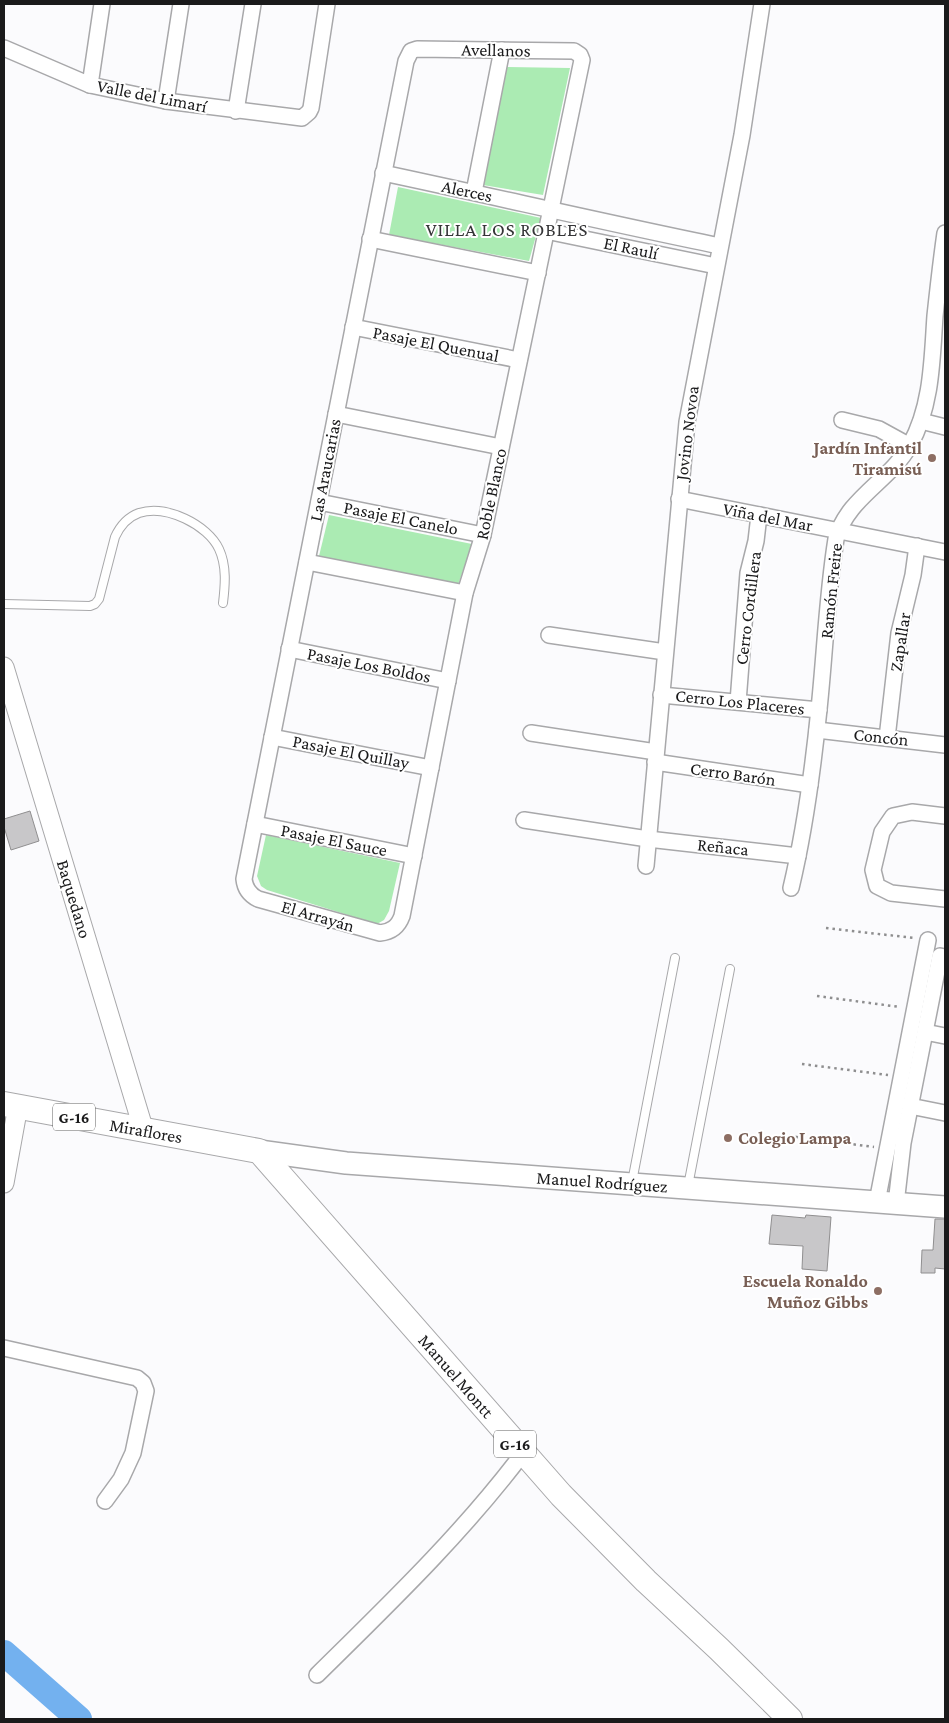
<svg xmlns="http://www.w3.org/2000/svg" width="949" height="1723" font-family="'Crimson Pro',serif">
<rect width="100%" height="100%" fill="#fbfbfd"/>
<g fill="#abebb3">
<path d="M507,67L570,68L543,195L483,185Z"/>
<path d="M398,187L541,218L529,261L389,235Z"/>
<path d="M329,515L472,544L458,585L319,556Z"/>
<path d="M266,835L400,863L389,911L384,920L377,924L267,890L261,886L257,876Z"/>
</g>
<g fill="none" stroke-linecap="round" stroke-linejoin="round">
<path stroke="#73b1ef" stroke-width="26" d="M4,1653L79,1719"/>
</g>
<g fill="#c8c7c9" stroke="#908f90">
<path d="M30,811L39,841L11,850L4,827V819Z"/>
<path d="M772,1215L805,1218L806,1215L831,1217L827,1271L802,1269L803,1246L769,1244Z"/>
<path d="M935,1219H945V1269L935,1268V1273H921L922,1250H933Z"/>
</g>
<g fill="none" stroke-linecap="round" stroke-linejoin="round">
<g stroke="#a8a8aa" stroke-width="10">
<g id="service">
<path d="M4,604L90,606L95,604L99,599L115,537C120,526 128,517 139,513C166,504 208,525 219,549C227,566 225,586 223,603"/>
<path d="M632,1182L675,958"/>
<path d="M688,1186L730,969"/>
</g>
</g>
<g stroke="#a8a8aa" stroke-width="18">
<g id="minor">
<path d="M4,48L90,85L166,101L302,118L309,112L311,108L327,4"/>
<path d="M417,49L574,51L580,55L582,60L483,535L465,593L402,916C398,927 391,932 380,933L258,899C250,895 245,889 244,879L406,61L411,51Z"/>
<path d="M90,85L102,4"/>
<path d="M166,101L181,4"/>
<path d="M236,111L253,4"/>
<path d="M383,173C496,197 607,223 720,246"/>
<path d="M474,192L502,50"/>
<path d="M546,231L716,266"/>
<path d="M370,239L538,273"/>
<path d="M353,327L519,360"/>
<path d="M336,414L501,447"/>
<path d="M842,420L879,429L910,446"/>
<path d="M921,421L945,427"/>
<path d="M679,499L945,552"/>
<path d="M319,502L483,535"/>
<path d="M307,562L465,593"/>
<path d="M549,635L665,652"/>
<path d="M289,649L448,681"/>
<path d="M661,695L819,710"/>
<path d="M738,702L748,573L756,541L759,515"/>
<path d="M817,730L945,745"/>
<path d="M531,733L656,752"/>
<path d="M272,737L431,768"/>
<path d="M887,738L899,633L913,575L917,546"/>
<path d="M655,762L810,785"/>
<path d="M945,816L912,812L893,816L882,832L873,870L877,886L891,893L945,899"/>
<path d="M524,820L648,839L798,856"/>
<path d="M255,824L414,856"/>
<path d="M646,866L687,422L742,135L762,4"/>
<path d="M791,888C805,829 813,769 819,709C825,652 827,595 836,539C847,498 890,481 910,445C932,406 932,359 935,316C938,288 941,261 945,233"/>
<path d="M925,1032L945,1036"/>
<path d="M910,1106L945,1113"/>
<path d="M877,1202L928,940"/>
<path d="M896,1204L903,1143L940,956L945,957"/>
<path d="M4,1348L137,1378L143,1383L146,1391L133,1453L121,1479L105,1501"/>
<path d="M317,1675C389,1604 462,1534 523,1453"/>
</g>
</g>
<g stroke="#a8a8aa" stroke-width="21">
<g id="tertiary">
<path d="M4,667L144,1131"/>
<path d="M4,1183L18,1106"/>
</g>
</g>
<g stroke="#a8a8aa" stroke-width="24">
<path id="secondary" d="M259,1151L346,1163L945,1207"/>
</g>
<g stroke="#a8a8aa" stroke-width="26">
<path id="primary" d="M4,1104L259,1151L561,1495L646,1581L719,1649L790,1719"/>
</g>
<g stroke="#8e8e8f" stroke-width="2.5" stroke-dasharray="2.5 4" stroke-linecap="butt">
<path d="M826,928L914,938"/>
<path d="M817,996L900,1007"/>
<path d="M802,1064L888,1075"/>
<path d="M789,1136L874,1147"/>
</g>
<use href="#service" stroke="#fff" stroke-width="8"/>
<use href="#minor" stroke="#fff" stroke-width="15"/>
<use href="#tertiary" stroke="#fff" stroke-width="19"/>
<use href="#secondary" stroke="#fff" stroke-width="21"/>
<use href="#primary" stroke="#fff" stroke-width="24"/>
</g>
<g fill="#8d6e63" stroke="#fff" stroke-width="2">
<circle cx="932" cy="458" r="5"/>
<circle cx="728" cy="1138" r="5"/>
<circle cx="878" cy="1291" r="5"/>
</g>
<g text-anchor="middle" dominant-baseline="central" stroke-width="4" stroke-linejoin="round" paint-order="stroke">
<g fill="#fff" stroke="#5f5f5f" stroke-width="1">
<rect x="53" y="1103.5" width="42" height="27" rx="4"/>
<rect x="494" y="1430.5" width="42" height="27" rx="4"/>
</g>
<g font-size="16" font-weight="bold" fill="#1a1a1b">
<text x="74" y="1117">G-16</text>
<text x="515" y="1444">G-16</text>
</g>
<g font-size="18" fill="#1a1a1b" stroke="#fff">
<text transform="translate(496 50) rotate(1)">Avellanos</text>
<text transform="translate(152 96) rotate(11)">Valle del Limarí</text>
<text transform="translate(467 191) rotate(12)">Alerces</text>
<text transform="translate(631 248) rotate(12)">El Raulí</text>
<text transform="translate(436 344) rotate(11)">Pasaje El Quenual</text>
<text transform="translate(687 433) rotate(-83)">Jovino Novoa</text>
<text transform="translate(325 470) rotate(-79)">Las Araucarias</text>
<text transform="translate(491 494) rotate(-78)">Roble Blanco</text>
<text transform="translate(768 517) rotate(11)">Viña del Mar</text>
<text transform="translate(401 518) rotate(11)">Pasaje El Canelo</text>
<text transform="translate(831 591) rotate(-84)">Ramón Freire</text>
<text transform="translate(748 608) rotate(-83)">Cerro Cordillera</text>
<text transform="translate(900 642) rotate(-81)">Zapallar</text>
<text transform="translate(369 665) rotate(11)">Pasaje Los Boldos</text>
<text transform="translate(740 702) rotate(6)">Cerro Los Placeres</text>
<text transform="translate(881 737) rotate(6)">Concón</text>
<text transform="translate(351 752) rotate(11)">Pasaje El Quillay</text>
<text transform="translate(733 774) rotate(8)">Cerro Barón</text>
<text transform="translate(334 840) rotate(11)">Pasaje El Sauce</text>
<text transform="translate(723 847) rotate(6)">Reñaca</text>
<text transform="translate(74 899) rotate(73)">Baquedano</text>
<text transform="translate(318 916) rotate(16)">El Arrayán</text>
<text transform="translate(146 1131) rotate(10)">Miraflores</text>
<text transform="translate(602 1182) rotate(4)">Manuel Rodríguez</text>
<text transform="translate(456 1376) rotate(49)">Manuel Montt</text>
</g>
<g font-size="18" font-weight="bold" fill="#785e54" stroke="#fff" text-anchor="end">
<text x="922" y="448">Jardín Infantil<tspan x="922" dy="21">Tiramisú</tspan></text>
<text x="738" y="1138" text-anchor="start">Colegio Lampa</text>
<text x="868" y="1281">Escuela Ronaldo<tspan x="868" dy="21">Muñoz Gibbs</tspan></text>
</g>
<g font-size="19" letter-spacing="1" fill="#353537" stroke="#fff">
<text x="507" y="229">VILLA LOS ROBLES</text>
</g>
</g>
<rect width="949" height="1723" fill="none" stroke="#1a1a1b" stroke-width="10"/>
</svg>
